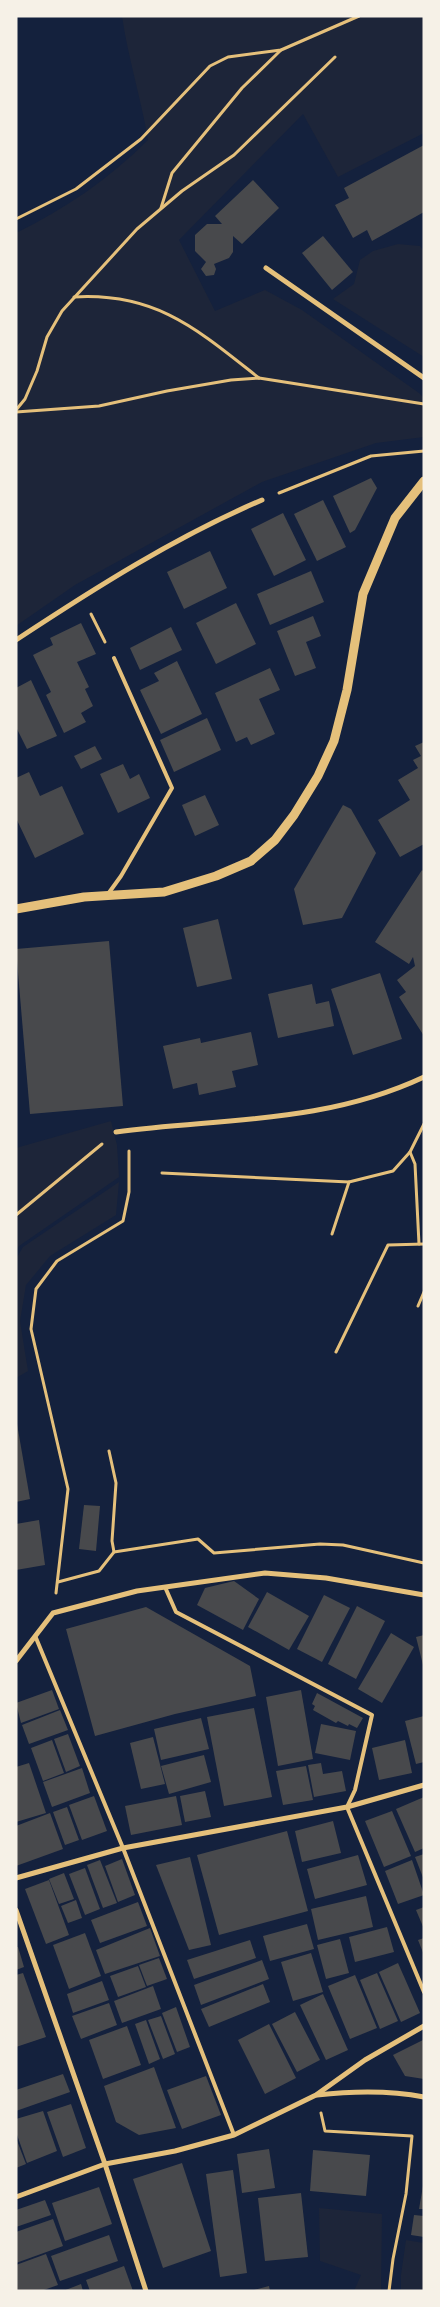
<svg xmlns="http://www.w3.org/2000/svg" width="440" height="2307" font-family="'Space Grotesk',sans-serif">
<rect width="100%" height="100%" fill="#14213d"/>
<g fill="#1d2539">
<path d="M122,16H424V133L338,177L303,114L179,240L215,311L265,290L302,310L419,393L424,398V437L376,443L262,482L75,585L16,626V233C65,209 109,179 148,140C141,98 128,58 122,16Z"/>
<path d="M398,244L420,246L424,251V357L333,299L354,284L360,260L373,251Z"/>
<path d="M111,1121L117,1145L119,1177L19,1246L16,1251V1148Z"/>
<path d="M119,1182L116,1215L50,1256L26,1285L20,1321L28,1371L16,1378V1259L23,1247Z"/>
<path d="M319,2208L382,2214L381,2291H354L361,2275L320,2261Z"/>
<path d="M406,2240L424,2243V2291H401V2275Z"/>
</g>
<g fill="#48494c">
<path d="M424,145V212L372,241L367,230L353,238L335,205L349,198L344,188Z"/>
<path d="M253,180L279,208L242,244L233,236V252L229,258L214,264L216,269L214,275L206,276L201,269L206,262L195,251V235L207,224H222L215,216Z"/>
<path d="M323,236L353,272L332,290L302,253Z"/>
<path d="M371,478L377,488L355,530L350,533L333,496Z"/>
<path d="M323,500L346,547L317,561L294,514Z"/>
<path d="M283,513L306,560L274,576L251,529Z"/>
<path d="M210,551L227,588L184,609L167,572Z"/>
<path d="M311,571L324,602L270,625L257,594Z"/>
<path d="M236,603L256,644L216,664L196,623Z"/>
<path d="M313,616L321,636L306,642L316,668L295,676L277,631Z"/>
<path d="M81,623L96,654L77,662L89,687L85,689L93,706L81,713L86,722L64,733L46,695L51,692L33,655L53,645L50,638Z"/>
<path d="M171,627L182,650L140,670L130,648Z"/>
<path d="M177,661L202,714L161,734L140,690L159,681L154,673Z"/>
<path d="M270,668L280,690L259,699L275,734L251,745L247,737L236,742L215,693Z"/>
<path d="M31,680L57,736L27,749L16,727V688Z"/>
<path d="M207,718L221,750L174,772L160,740Z"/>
<path d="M424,742V844L400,857L378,820L410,800L398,780L418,768L413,760L421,756L415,746Z"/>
<path d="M95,746L102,759L81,769L74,756Z"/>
<path d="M123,764L130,779L139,774L150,798L118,813L100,774Z"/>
<path d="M29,772L40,796L62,786L84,834L35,858L16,818V778Z"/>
<path d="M205,795L219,825L195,836L182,805Z"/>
<path d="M343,805L351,809L376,853L342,918L303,925L294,889Z"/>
<path d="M422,870L424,872V1036L399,997L406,992L397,980L415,966L413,957L409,964L375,942Z"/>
<path d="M218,919L232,979L197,987L183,928Z"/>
<path d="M109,941L123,1106L30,1114L16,949Z"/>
<path d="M380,973L402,1039L353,1055L331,989Z"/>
<path d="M312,984L316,1004L329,1001L334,1026L278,1038L268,994Z"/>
<path d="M251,1032L258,1065L232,1071L236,1087L199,1095L197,1083L173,1089L163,1046L200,1038L201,1043Z"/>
<path d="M16,1418L30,1499L16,1502Z"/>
<path d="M84,1505L100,1506L96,1551L79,1549Z"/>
<path d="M39,1520L45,1565L16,1570V1524Z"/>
<path d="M234,1581L259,1599L243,1630L197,1605L205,1588Z"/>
<path d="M267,1592L309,1616L289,1650L248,1627Z"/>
<path d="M324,1595L350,1608L322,1662L297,1649Z"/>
<path d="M357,1606L385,1621L356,1679L328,1664Z"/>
<path d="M146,1607L250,1666L256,1696L175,1714L95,1736L66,1629Z"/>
<path d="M391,1633L414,1647L382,1703L358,1689Z"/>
<path d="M424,1635V1665H423L416,1637Z"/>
<path d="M52,1690L59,1709L21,1723L16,1703Z"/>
<path d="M301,1690L313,1759L278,1766L266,1697Z"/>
<path d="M317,1693L363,1718L357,1728L349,1724L348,1726L338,1721L336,1723L313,1710L315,1706L312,1704Z"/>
<path d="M254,1708L272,1797L224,1806L207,1717Z"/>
<path d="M60,1710L68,1730L29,1744L22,1725Z"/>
<path d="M424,1716V1762L416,1764L405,1721Z"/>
<path d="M201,1718L209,1749L161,1760L154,1729Z"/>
<path d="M321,1724L356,1731L350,1760L315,1753Z"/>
<path d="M68,1734L80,1766L66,1772L54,1739Z"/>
<path d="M153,1737L165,1784L141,1789L130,1743Z"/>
<path d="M52,1740L64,1773L43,1781L31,1748Z"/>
<path d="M405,1740L412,1773L379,1780L372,1748Z"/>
<path d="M204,1755L211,1782L169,1794L161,1766Z"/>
<path d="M29,1763L46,1813L16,1822V1767Z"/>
<path d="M321,1763L323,1774L342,1771L346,1791L314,1797L308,1765Z"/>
<path d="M306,1766L313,1800L283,1805L276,1771Z"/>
<path d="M82,1768L90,1793L52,1807L43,1782Z"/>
<path d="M205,1791L211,1817L185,1822L180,1796Z"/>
<path d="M94,1796L107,1831L82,1840L69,1805Z"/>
<path d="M176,1796L182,1825L131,1835L125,1806Z"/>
<path d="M424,1797V1848L415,1852L396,1809Z"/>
<path d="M67,1807L79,1840L65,1845L53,1812Z"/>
<path d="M392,1811L411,1856L384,1867L365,1821Z"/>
<path d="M50,1813L63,1849L16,1866V1826Z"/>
<path d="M333,1821L341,1853L302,1862L295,1831Z"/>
<path d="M287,1831L308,1911L219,1935L197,1855Z"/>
<path d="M424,1854V1880L415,1857Z"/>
<path d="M358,1855L367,1885L315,1899L307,1869Z"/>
<path d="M190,1857L211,1945L189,1950L156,1865Z"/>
<path d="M122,1859L135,1895L118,1902L105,1866Z"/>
<path d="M100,1860L117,1903L103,1908L87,1865Z"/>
<path d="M412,1860L424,1895L398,1904L385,1871Z"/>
<path d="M85,1868L100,1909L85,1915L69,1874Z"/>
<path d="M64,1873L74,1899L59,1904L49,1879Z"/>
<path d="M49,1880L69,1935L46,1944L25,1889Z"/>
<path d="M366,1896L373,1927L318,1940L311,1909Z"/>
<path d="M76,1900L82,1918L68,1923L61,1906Z"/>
<path d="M138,1902L147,1926L100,1943L91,1920Z"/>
<path d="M424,1907V1929L416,1910Z"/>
<path d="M307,1924L314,1949L270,1961L263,1936Z"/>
<path d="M387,1927L394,1952L355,1962L349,1937Z"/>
<path d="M150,1928L160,1956L105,1974L96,1950Z"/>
<path d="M85,1933L101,1976L69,1989L53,1945Z"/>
<path d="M424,1938V1955L418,1940Z"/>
<path d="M340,1939L349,1973L326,1979L317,1945Z"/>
<path d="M250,1940L256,1958L194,1979L187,1960Z"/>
<path d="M16,1947H18L24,1967L16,1970Z"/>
<path d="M311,1953L323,1992L293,2001L281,1962Z"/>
<path d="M159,1958L167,1979L147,1986L139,1965Z"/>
<path d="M262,1960L269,1979L201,2005L194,1985Z"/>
<path d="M398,1963L420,2013L401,2022L379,1972Z"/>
<path d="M138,1966L146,1987L118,1997L110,1976Z"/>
<path d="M23,1973L46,2037L16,2047V1975Z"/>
<path d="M377,1973L398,2021L380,2029L360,1980Z"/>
<path d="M355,1975L377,2028L350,2039L328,1986Z"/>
<path d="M102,1981L109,2000L73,2013L67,1994Z"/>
<path d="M263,1984L270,2002L209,2027L201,2009Z"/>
<path d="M153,1986L161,2009L122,2023L114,2001Z"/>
<path d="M323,1994L348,2050L326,2060L300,2005Z"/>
<path d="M109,2003L117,2025L81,2039L72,2016Z"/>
<path d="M176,2007L190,2047L177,2052L162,2013Z"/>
<path d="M295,2012L320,2060L297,2072L272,2024Z"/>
<path d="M161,2016L175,2054L163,2059L148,2020Z"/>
<path d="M146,2020L160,2059L149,2064L135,2024Z"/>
<path d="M269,2024L296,2078L265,2094L238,2040Z"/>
<path d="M127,2026L141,2065L103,2079L89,2040Z"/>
<path d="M423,2040L424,2079L405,2076L393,2055Z"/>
<path d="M154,2067L176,2128L139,2135L116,2122L104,2086Z"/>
<path d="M63,2074L70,2092L16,2111V2090Z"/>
<path d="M206,2076L221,2115L182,2129L167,2090Z"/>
<path d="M71,2104L86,2148L63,2157L47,2112Z"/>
<path d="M43,2111L57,2151L27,2163L16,2132V2119Z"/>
<path d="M16,2138L26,2164L16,2168Z"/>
<path d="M269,2149L275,2188L242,2193L237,2154Z"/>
<path d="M313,2150L370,2155L366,2196L310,2191Z"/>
<path d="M182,2163L211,2251L163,2268L133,2179Z"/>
<path d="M233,2170L247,2273L220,2277L206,2174Z"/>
<path d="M423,2186H424V2209H419Z"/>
<path d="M99,2187L112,2224L65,2241L52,2203Z"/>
<path d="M301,2193L308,2257L265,2261L258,2198Z"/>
<path d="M45,2200L51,2215L16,2227V2210Z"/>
<path d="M414,2215L424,2216V2237L411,2235Z"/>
<path d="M53,2219L63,2246L16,2263V2232Z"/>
<path d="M109,2235L118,2261L60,2281L51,2256Z"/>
<path d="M46,2254L58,2285L41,2291H16V2265Z"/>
<path d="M124,2266L133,2291H90L86,2280Z"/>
<path d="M81,2284L83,2291H63Z"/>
<path d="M269,2286L270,2291H254V2290Z"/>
</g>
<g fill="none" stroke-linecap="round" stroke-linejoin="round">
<g stroke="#e5c07b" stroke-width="3">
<path d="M161,208L172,173L242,88L281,50"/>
<path d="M16,219L76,189L141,139L210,66L228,57L281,50L359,16"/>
<path d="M74,297C156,292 198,330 259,378"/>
<path d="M16,410L25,399L37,371L47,337L62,311L137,229L182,191L234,155L335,57"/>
<path d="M16,412L99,406L167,391L231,380L259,378L424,404"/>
<path d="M279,493L371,456L424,451"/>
<path d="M91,614L105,642"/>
<path d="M410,1152L415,1164L419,1244"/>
<path d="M162,1173L349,1182L393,1171L410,1152L424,1124"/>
<path d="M16,1215L102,1144"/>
<path d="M332,1234L349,1182"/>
<path d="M418,1306L424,1292"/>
<path d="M336,1352L388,1245L424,1244"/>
<path d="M109,1451L116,1483L112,1541L114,1552"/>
<path d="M58,1582L99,1571L114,1552L198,1539L214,1553L320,1544L343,1545L424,1563"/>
<path d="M56,1593L68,1489L31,1329L36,1289L57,1261L123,1221L129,1192V1151"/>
<path d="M321,2113L325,2131L412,2136L406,2194L393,2259L389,2291"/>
</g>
<g stroke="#e5c07b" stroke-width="4">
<path d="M108,894L121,876L172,788L114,658"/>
<path d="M165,1587L176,1612L372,1715L355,1790L347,1807L424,1992"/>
<path d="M36,1638L123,1848L234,2135"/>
</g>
<g stroke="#e5c07b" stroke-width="5">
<path d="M266,268L424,378"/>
<path d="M16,640C95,588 175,537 262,500"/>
<path d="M116,1132C222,1118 324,1124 424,1077"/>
<path d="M16,1661L53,1613L137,1591L265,1573L326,1578L424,1595"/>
<path d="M16,1878L123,1848L347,1807L424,1785"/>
<path d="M16,1910L105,2164L146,2291"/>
<path d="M317,2095C353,2091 388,2090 424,2097"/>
<path d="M16,2197L105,2164L175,2151L234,2135L316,2095L365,2060L424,2026"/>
</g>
<path stroke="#e5c07b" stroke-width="9" d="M16,909L84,897L164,892L216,876L251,861L275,840L294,815L318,776L334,741L347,690L363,594L395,518L424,481"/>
</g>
<rect width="440" height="2307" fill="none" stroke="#f6f1e7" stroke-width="35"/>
</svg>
